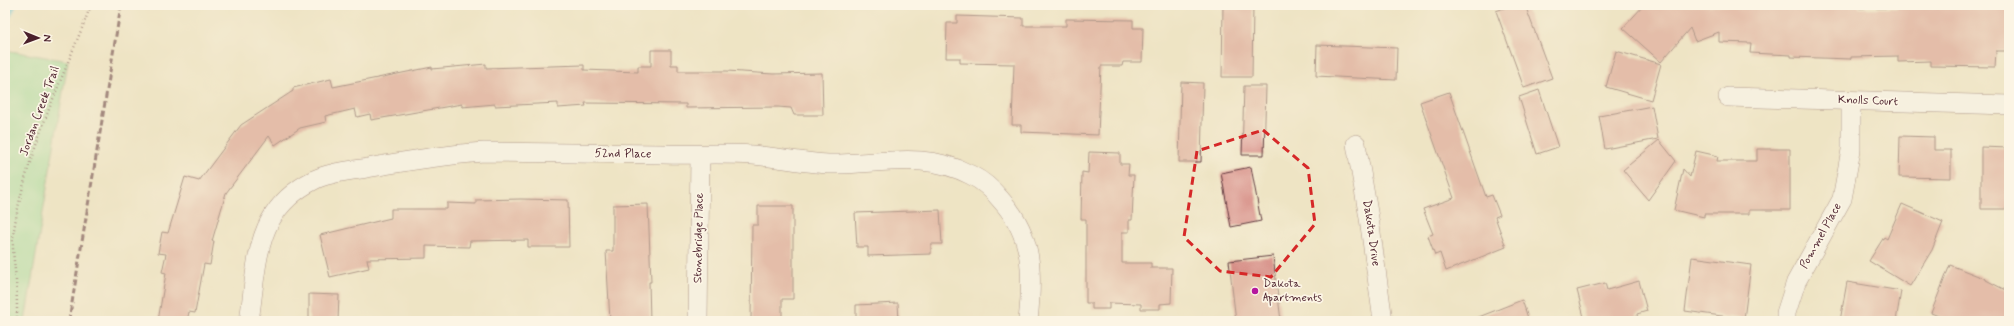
<svg xmlns="http://www.w3.org/2000/svg" width="2014" height="326" font-family="Mynerve,sans-serif">
<rect width="100%" height="100%" fill="#fcf5e5"/>
<filter id="ink" filterUnits="userSpaceOnUse"><feTurbulence type="fractalNoise" baseFrequency=".025" numOctaves="2"/><feDisplacementMap in="SourceGraphic" scale="8" xChannelSelector="R" yChannelSelector="G"/><feConvolveMatrix kernelMatrix="1 2 1 2 8 2 1 2 1" color-interpolation-filters="sRGB"/></filter>
<filter id="wash" filterUnits="userSpaceOnUse"><feTurbulence type="fractalNoise" baseFrequency=".012" numOctaves="4" result="noise"/><feDisplacementMap in="SourceGraphic" scale="16" xChannelSelector="R" yChannelSelector="G"/><feGaussianBlur stdDeviation="0.9" result="paint"/><feColorMatrix in="noise" values="0 0 0 0 0 0 0 0 0 0 0 0 0 0 0 0 0 1.4 0 .05"/><feComposite in="paint" operator="in"/></filter>
<g filter="url(#wash)">
<rect width="100%" height="100%" fill="#eee4c4"/>
<path fill="#91da95" stroke="#6e7c60" d="M5,50L68,61L25,321H5Z"/>
<g fill="none" stroke-linecap="round" stroke-linejoin="round">
<path stroke="#5ec3db" stroke-width="5.5" d="M5,23L14,5"/>
</g>
<g id="blocks">
<g fill="#d78f87">
<path d="M1223,5H1253L1252,77H1222Z"/>
<path d="M1512,5H1525L1552,78L1524,88L1496,11Z"/>
<path d="M1644,5L1752,6V5H1784L1826,8V5H1859V8H1897V5H2009V51H1996L1995,67L1931,66V61L1898,62V56L1851,57V59L1791,57V55L1750,53L1751,43L1719,42V32L1695,41L1690,28L1661,62L1623,28Z"/>
<path d="M957,16L1023,18V26H1066V19L1133,20V28H1143L1142,62H1123L1122,66H1101L1098,135L1021,132V125H1012L1014,64L960,63V58H946L947,23H957Z"/>
<path d="M1317,45L1397,48L1396,80L1316,76Z"/>
<path d="M651,50H671V65H678V71H727L773,74L822,73L823,115H794L791,108L778,107L686,108V104L585,103L586,106L558,108V103L495,106V104L462,107V104L371,120L370,114L357,117L355,109L325,116L326,122L300,128L275,145L269,136L226,193L212,241H214L210,265L204,264L195,313L189,312L187,321H158L166,273L162,272L166,254L158,253L162,232L168,233L185,177L199,181L241,125L293,91V88L331,79L333,87L432,67V69L486,64V68L584,65V70L638,72V66H651Z"/>
<path d="M1616,51L1661,64L1651,100L1606,87Z"/>
<path d="M1181,82L1203,83L1201,162H1179Z"/>
<path d="M1244,86H1266L1264,155H1242Z"/>
<path d="M1539,90L1558,147L1537,154L1519,97Z"/>
<path d="M1449,92L1486,197L1492,195L1500,215L1495,217L1506,247L1446,271L1440,253L1435,255L1428,236L1433,234L1423,209L1454,198L1420,102Z"/>
<path d="M1652,106L1658,139L1605,149L1599,116Z"/>
<path d="M1900,136L1934,137V150H1951V178L1899,177Z"/>
<path d="M1659,140L1676,161L1648,200L1623,170Z"/>
<path d="M1981,147L2009,148V209H1981Z"/>
<path d="M1757,149H1790V210H1749V214H1704V217L1674,210L1683,169L1690,177L1696,151L1718,156L1717,161H1757Z"/>
<path d="M1089,152L1120,153V164H1129L1128,175H1134L1132,220H1129V232H1122V263H1151V268H1172L1171,303L1160,304V309H1141V304L1109,303V309H1092V303H1086V219H1081L1082,172L1088,173Z"/>
<path d="M1251,167L1261,221L1231,227L1221,173Z"/>
<path d="M521,199L568,200L569,247H528V240L470,241L469,247L426,246V258L367,259L369,268L330,277L320,235L391,218V209H447V203L476,204V200Z"/>
<path d="M648,204L651,282H649L650,321H610L606,251H613V205Z"/>
<path d="M1902,204L1943,222L1932,250L1910,286L1869,261L1884,237L1887,239Z"/>
<path d="M758,206H793V299H782V321H751L752,225H758Z"/>
<path d="M940,210L942,244H931V254L868,256V247H857L855,213Z"/>
<path d="M1273,256L1281,321H1236L1229,261Z"/>
<path d="M1692,257L1751,265L1744,319L1685,311Z"/>
<path d="M1950,265L1986,279V280L2009,292V321H1951L1931,313Z"/>
<path d="M1639,281L1647,311L1637,314L1638,321H1585L1577,290L1605,283L1607,290Z"/>
<path d="M1847,282L1901,291L1896,321H1840Z"/>
<path d="M309,294L339,295L338,321H309Z"/>
<path d="M1522,300L1529,321H1472L1471,320Z"/>
<path d="M898,303L899,321H856V305Z"/>
</g>
</g>
</g>
<g filter="url(#ink)">
<use href="#blocks" fill-opacity="0" stroke="#633d42" stroke-width="1"/>
<g fill="none" stroke-linecap="round" stroke-linejoin="round">
<g stroke="#633d42" stroke-width="20">
<g id="street">
<path d="M1728,97L2009,105"/>
<path d="M1356,144L1369,218L1383,321"/>
<path d="M249,321C254,290 255,248 270,221C280,203 296,189 314,180C330,172 350,171 367,168C406,161 444,155 484,152C543,153 603,153 663,154C692,155 723,153 752,155C777,157 803,163 828,164C879,165 923,150 971,175C983,181 993,190 1001,200C1034,236 1033,275 1028,321"/>
<path d="M698,321L700,155"/>
<path d="M1786,321V313L1796,282L1842,199L1851,150V101"/>
</g>
</g>
<path stroke="#633d42" stroke-width="2.5" stroke-dasharray="1 3" stroke-linecap="butt" d="M17,321C17,308 17,294 16,281C15,264 11,248 14,230C26,151 63,79 91,5"/>
<use href="#street" stroke="#fff" stroke-width="19"/>
<path stroke="#4a1f2b" stroke-width="3" stroke-dasharray="6 3" stroke-linecap="butt" d="M69,321L121,5"/>
</g>
</g>
<path d="M0 0H2014V326H0ZM1263,130L1308,168L1315,224L1271,277L1220,271L1184,237L1197,151Z" fill="#eee4c4" fill-opacity=".55" fill-rule="evenodd"/>
<path fill="none" stroke="#d62828" stroke-width="3" stroke-dasharray="8 5" stroke-linejoin="round" d="M1263,130L1308,168L1315,224L1271,277L1220,271L1184,237L1197,151Z"/>
<circle fill="#b5179e" stroke="#fcf5e5" stroke-width="1.5" cx="1255" cy="291" r="4"/>
<g text-anchor="middle" dominant-baseline="central" stroke-width="3.5" stroke-linejoin="round" paint-order="stroke">
<g font-size="12" fill="#4a1f2b" stroke="#fcf5e5">
<text transform="translate(1868 101) rotate(2)">Knolls Court</text>
<text transform="translate(40 111) rotate(-70)">Jordan Creek Trail</text>
<text transform="translate(623 154) rotate(1)">52nd Place</text>
<text transform="translate(1371 233) rotate(82)">Dakota Drive</text>
<text transform="translate(1821 236) rotate(-61)">Pommel Place</text>
<text transform="translate(699 238) rotate(-89)">Stonebridge Place</text>
</g>
<g font-size="12" fill="#4a1f2b" stroke="#fcf5e5" text-anchor="start">
<text x="1263" y="284">Dakota<tspan x="1263" dy="14">Apartments</tspan></text>
</g>
</g>
<rect width="2014" height="326" fill="none" stroke="#fcf5e5" stroke-width="20"/>
<g transform="translate(38 38) rotate(91)" stroke="#fcf5e5" stroke-width="3" paint-order="stroke">
<path d="M0-3L7 15L0 10L-7 15Z" fill="#4a1f2b"/>
<text y="-6" font-size="11" font-weight="bold" text-anchor="middle" fill="#4a1f2b">N</text>
</g>
</svg>
